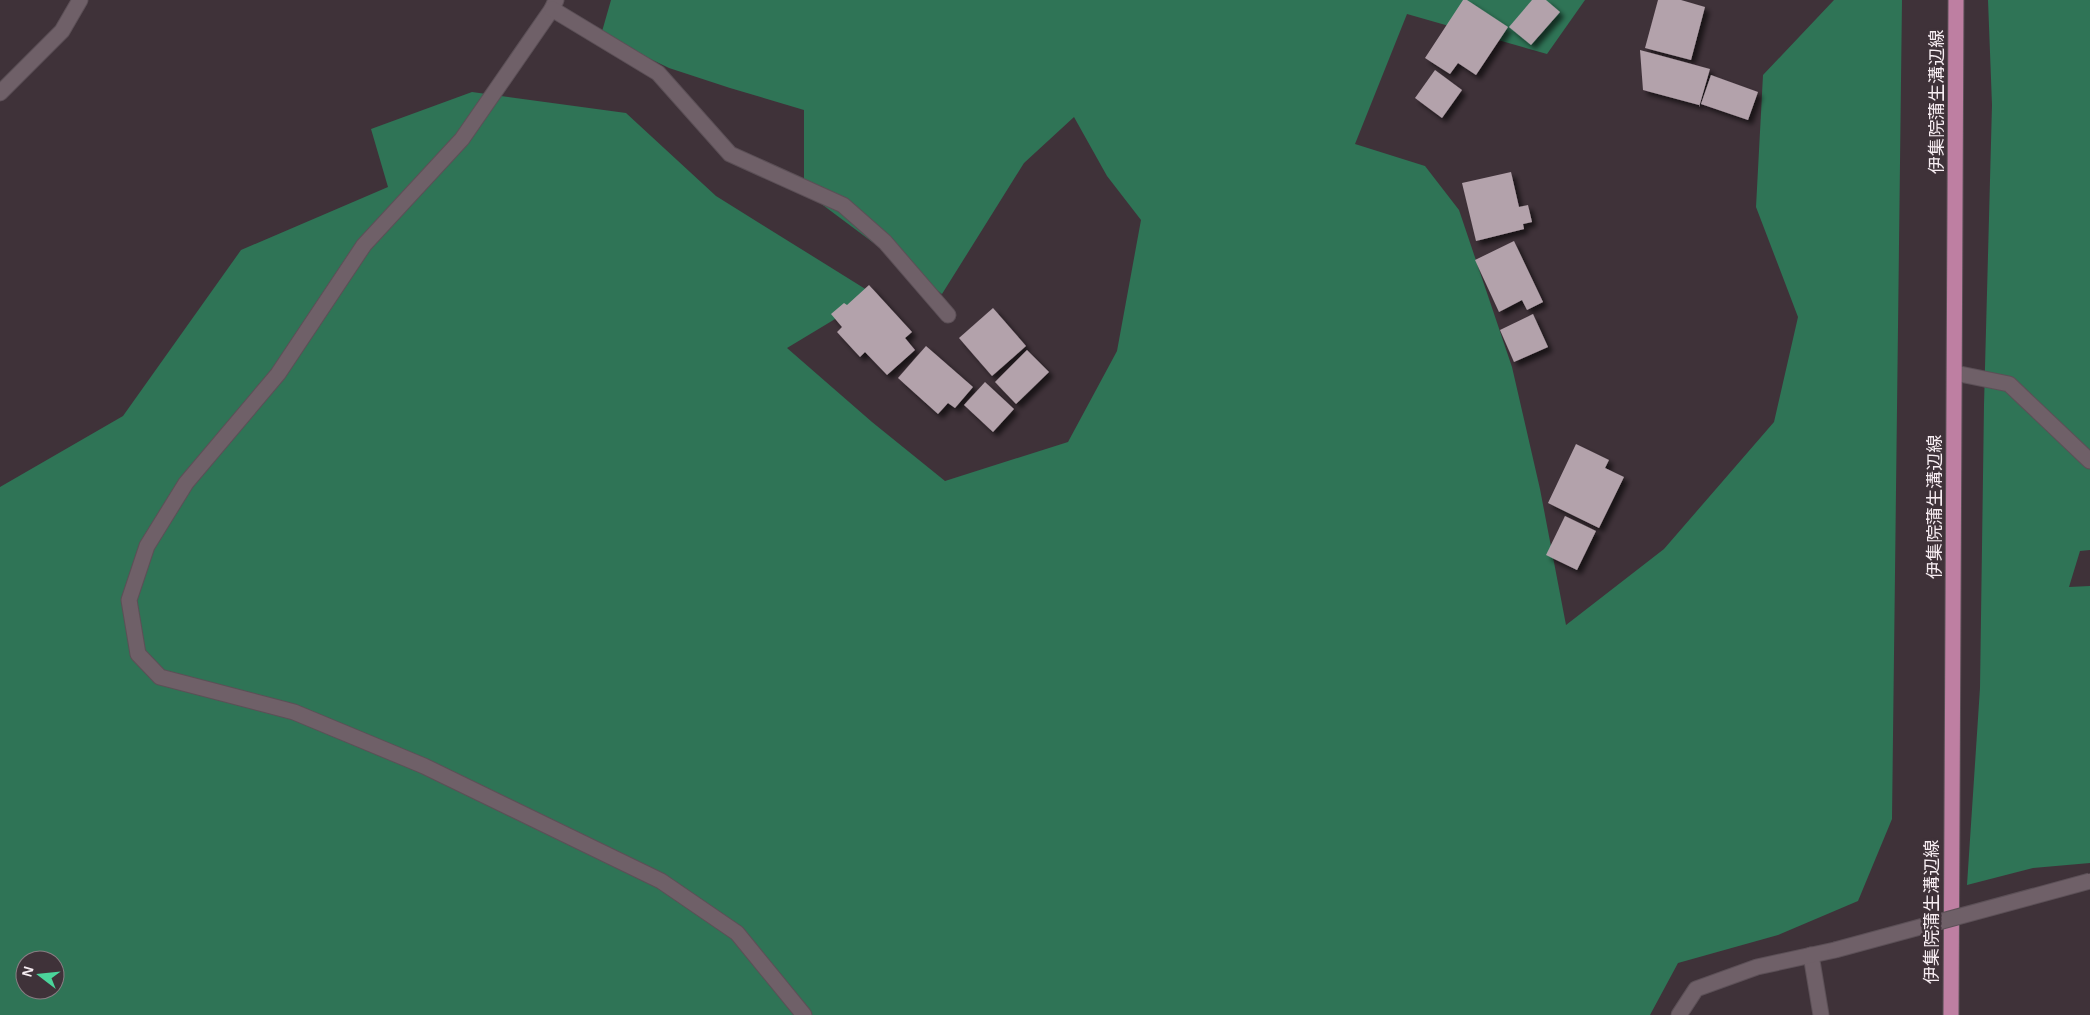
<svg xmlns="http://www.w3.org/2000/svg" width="2090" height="1015" font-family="Arial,'Noto Sans JP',sans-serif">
<defs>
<filter id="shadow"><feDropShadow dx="4.5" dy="4.5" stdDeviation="2.5" flood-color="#0009"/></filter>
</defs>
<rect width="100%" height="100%" fill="#3f3239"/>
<g fill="#2f7456" fill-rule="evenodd">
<path d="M611,0H1585L1547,54L1407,14L1355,144L1425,166L1459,210L1512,367L1540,489L1566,625L1664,549L1774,422L1798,317L1756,207L1763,75L1834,0H1902L1892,819L1858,901L1778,935L1678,963L1650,1015H0V487L123,416L241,250L388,187L371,129L472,92L626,113L716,196L875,295L787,348L872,422L945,481L1068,442L1117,351L1141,220L1107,176L1074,117L1024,163L942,294L804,191V110L730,88L669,68L601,35ZM25,960H55V990H25Z"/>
<path d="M1988,0H2090V550L2080,551L2069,587L2090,586V863L2033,868L1967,885L1980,688L1984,405L1992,105Z"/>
</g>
<g fill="#b3a2ab" filter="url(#shadow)">
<path d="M1463,0H1467L1508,27L1476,75L1458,63L1450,74L1425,58Z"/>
<path d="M1532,0H1546L1560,12L1531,45L1509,27Z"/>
<path d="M1658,0H1681L1705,7L1691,60L1645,48Z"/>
<path d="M1640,50L1710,69L1699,107V105L1643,90Z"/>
<path d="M1435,70L1462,90L1442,118L1415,98Z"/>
<path d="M1711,75L1758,92L1748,120L1701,104Z"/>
<path d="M1511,172L1519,207L1528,205L1532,222L1523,224L1524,229L1476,241L1462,183Z"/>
<path d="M1514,241L1543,302L1527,310L1522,300L1499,312L1475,260Z"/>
<path d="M869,285L912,332L905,338L915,350L887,375L865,352L860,357L837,332L842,327L831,314L844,303L847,305Z"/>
<path d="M993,308L1026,346L992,376L959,338Z"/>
<path d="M1533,314L1548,347L1514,362L1500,330Z"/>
<path d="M926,346L973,387L955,408L948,403L938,414L898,378Z"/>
<path d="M1027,350L1049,372L1016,404L995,382Z"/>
<path d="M985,382L1014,409L993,432L964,405Z"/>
<path d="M1576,444L1609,460L1605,468L1624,477L1599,528L1548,503Z"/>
<path d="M1565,516L1596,531L1577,570L1546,555Z"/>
</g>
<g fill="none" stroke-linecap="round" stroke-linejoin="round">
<g stroke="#5c5057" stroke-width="17">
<g id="street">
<path d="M556,0L552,9L462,139L364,245L278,374L186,483L147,546L129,600L138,654L160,677L294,712L424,766L661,881L737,933L804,1015"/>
<path d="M552,9L658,73L730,154L843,205L885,242L948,315"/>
<path d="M0,93L62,31L80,0"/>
<path d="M1955,373L2009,384L2090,461"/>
<path d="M1811,955L1821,1015"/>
<path d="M1679,1015L1696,989L1757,967L1835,950"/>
</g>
</g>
<g stroke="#5c5057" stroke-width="17">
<path id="primary" d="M1951,1015L1956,0"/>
</g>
<use href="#street" stroke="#6f6068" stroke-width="15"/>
<use href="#primary" stroke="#be7fa2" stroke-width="15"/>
<g stroke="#5c5057" stroke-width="17" stroke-linecap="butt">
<path id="street-bridge" d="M1835,950L2090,881"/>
</g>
<use href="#street-bridge" stroke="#6f6068" stroke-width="15"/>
</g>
<g text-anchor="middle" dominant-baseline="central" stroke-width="5" stroke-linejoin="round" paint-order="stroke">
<g font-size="18" fill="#f7edf2" stroke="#3f3239">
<text transform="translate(1937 102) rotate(-90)">伊集院蒲生溝辺線</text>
<text transform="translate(1935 507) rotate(-90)">伊集院蒲生溝辺線</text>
<text transform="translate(1932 912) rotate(-90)">伊集院蒲生溝辺線</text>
</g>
</g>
<g transform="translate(40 975) rotate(286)"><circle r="24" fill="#3f3239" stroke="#897d83"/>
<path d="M0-4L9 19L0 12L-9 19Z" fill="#4bd49b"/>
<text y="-8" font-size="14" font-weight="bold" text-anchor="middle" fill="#f7edf2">N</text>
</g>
</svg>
